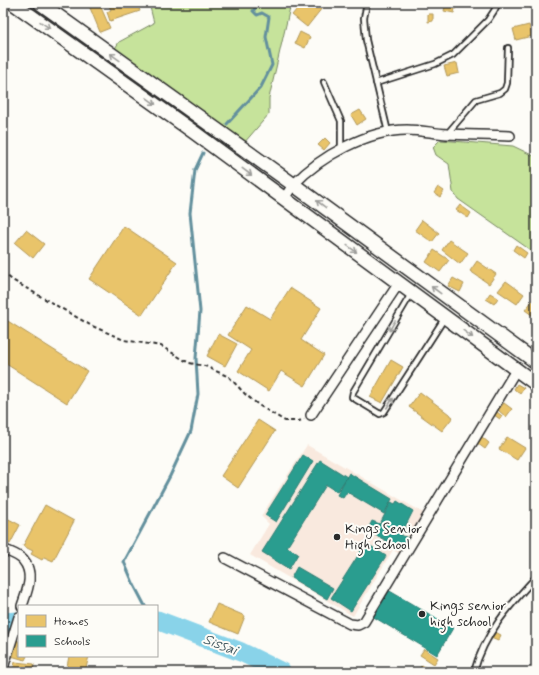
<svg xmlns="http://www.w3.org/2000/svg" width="539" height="675" font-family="Mynerve,sans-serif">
<rect width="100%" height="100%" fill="#fdfcf7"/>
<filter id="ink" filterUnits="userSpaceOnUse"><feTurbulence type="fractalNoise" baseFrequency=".025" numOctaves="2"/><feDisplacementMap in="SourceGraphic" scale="8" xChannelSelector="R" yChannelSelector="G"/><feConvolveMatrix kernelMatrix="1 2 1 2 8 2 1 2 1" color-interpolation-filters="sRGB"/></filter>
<g filter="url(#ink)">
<path fill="#f9e9de" d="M307,445L427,515L403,556L393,550L353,616L250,555L269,524L261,516Z"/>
<g fill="#c6e39b" stroke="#788763">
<path d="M149,3H291L269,98V114L244,143L114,50L119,42L154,23Z"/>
<path d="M440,140L513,146L536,157V254L458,199L453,192L449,164L436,155L433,147Z"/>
</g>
<g fill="#e9c46a" stroke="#b09657">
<path d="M88,3H99L110,28L100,32Z"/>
<path d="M108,3H137L140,11L110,21L107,12L111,10Z"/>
<path d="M302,3H326L307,27L292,15Z"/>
<path d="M446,3L456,4L454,13L444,11Z"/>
<path d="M428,14H433V21L428,22Z"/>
<path d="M529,25L532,36L516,40L513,29Z"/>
<path d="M300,32L310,37L305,48L295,43Z"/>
<path d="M457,63L459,73L447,76L444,66Z"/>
<path d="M360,110L366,119L357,125L351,115Z"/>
<path d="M325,138L330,143L324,150L318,145Z"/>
<path d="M438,187L444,191L440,197L434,193Z"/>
<path d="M460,205L471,213L468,218L456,210Z"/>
<path d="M422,220L439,233L432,242L415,230Z"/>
<path d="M124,226L177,262L142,315L89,279Z"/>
<path d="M26,230L44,244L33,258L15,243Z"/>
<path d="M449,240L468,253L460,264L442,250Z"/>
<path d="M516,245L527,253L524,258L513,250Z"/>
<path d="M434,250L449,260L440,272L426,262Z"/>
<path d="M477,261L496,274L489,284L470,271Z"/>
<path d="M453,278L464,284L460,292L448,286Z"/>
<path d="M506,281L524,294L517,304L498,291Z"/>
<path d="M290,288L321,308L301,340L324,355L305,386L281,371L269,391L238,371L251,350L228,335L247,305L270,319Z"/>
<path d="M490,293L498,298L494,304L486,299Z"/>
<path d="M533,300L536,302V318L525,310Z"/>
<path d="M3,318L87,371L67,403L3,362Z"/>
<path d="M218,334L237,344L225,366L207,356Z"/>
<path d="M391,360L403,367L382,403L370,397Z"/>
<path d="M517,384L524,388L520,394L514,389Z"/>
<path d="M420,392L453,417L442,431L409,407Z"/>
<path d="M504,403L512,409L506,417L498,410Z"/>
<path d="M497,412L502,416L500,419L494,415Z"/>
<path d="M258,420L275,431L238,488L221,476Z"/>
<path d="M482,437L489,443L485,449L477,443Z"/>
<path d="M507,437L525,448L517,460L499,449Z"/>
<path d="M45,505L74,521L53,561L44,557L42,560L31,554L33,551L23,546Z"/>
<path d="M3,516L20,525L10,544L3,541Z"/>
<path d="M217,604L245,616L238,634L209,622Z"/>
<path d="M493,631L501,635L498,641L491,638Z"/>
<path d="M16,640L19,641V656H27L25,660L11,656Z"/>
<path d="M424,649L438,658L434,664L420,655Z"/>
<path d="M69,656H89L85,672H66Z"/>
<path d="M15,662L34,664L33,672H13Z"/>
<path d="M422,665L431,672H417Z"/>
<path d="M93,669L109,672H92Z"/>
</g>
<g fill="#2a9d8f" stroke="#2a7b71">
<path d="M303,455L313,461L276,522L265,515Z"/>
<path d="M320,460L347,477L337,492L326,485L287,547L298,554L289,569L262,552Z"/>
<path d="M349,473L392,499L384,514L347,492L343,498L337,495Z"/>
<path d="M397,501L413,511L401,535L410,539L405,550L367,531L372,521L380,524L391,502L395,504Z"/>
<path d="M366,543L386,556L351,611L331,598Z"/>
<path d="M297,567L333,588L327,599L291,578Z"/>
<path d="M388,590L453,628L437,655L372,616Z"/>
</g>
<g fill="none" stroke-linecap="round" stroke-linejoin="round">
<g stroke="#63909d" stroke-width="3">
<path d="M227,124L261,87L272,65L266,37L269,17L262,13L257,15L253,11L259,3"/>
<path d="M145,606L134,585L124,562L170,476L191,431L198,394L196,358L200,311L190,213L195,170L203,153"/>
</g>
<g stroke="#89d3e9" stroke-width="19">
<path d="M157,620L241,652L282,672"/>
<path d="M3,622L19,621"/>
</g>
<g stroke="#2b2b2b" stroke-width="8">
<g id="lane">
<path d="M367,3L364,18L366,40L388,132"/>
<path d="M324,82L341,121V150"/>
<path d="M376,83L435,64L453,55L488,20L494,11L498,3"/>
<path d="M447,134L476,100L500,93L505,89L507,83L508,48"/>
<path d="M411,294L353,392L352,397L380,414L384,412L444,319"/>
<path d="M474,672C484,634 510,605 536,577"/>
</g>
</g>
<g stroke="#2b2b2b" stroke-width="12">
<g id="street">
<path d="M284,199C287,194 290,189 294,184C321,156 368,130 407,130C420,130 433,133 447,134C468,135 489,135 510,136"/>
<path d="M311,415L399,283"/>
<path d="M3,549C9,552 19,555 23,560C35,574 27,591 22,606"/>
<path d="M225,558L350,624L358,625L364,622L516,370"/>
<path d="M3,668L19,617"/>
</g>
</g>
<g stroke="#2b2b2b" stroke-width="16">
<g id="secondary">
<path d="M13,3L195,133L536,384"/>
<path d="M40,3L294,185L536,362"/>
</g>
</g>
<path stroke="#2b2b2b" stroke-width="2" stroke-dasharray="4 3" stroke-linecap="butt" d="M3,272L12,280L90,325L124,340L161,346L189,363L205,366L229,377L246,395L260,406L285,421H299L304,419"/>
<use href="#lane" stroke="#fdfcf7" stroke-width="4.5"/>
<use href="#street" stroke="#fdfcf7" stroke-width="9"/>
<use href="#secondary" stroke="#fdfcf7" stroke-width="13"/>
</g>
<defs><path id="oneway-shaft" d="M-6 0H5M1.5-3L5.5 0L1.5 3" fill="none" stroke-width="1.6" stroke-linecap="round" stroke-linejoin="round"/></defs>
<g stroke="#9e9e9b">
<use href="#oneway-shaft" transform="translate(45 25) rotate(35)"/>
<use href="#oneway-shaft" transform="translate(115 57) rotate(-144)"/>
<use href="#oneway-shaft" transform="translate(151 101) rotate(36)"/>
<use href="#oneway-shaft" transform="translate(247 172) rotate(37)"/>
<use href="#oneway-shaft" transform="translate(321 204) rotate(-143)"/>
<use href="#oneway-shaft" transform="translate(352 249) rotate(36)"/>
<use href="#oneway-shaft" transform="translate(436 290) rotate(-143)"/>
<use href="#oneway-shaft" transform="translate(392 326) rotate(120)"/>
<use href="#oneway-shaft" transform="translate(468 334) rotate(36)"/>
<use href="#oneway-shaft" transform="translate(390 403) rotate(-57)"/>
</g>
</g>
<g fill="#2b2b2b" stroke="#fdfcf7" stroke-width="1.5">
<circle cx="337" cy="537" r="4"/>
<circle cx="422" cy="614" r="4"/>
</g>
<g text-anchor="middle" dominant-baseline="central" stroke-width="4" stroke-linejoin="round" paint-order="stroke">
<g font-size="14" fill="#2b2b2b" stroke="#fdfcf7" text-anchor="start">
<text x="345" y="529">Kings Senior<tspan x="345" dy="16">High School</tspan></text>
<text x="430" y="606">Kings senior<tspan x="430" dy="16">high school</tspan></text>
</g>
<g font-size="15" font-style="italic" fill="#475d64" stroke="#fdfcf7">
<text transform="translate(220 645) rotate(21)">Sissai</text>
</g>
</g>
<rect width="539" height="675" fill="none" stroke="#fdfcf7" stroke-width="16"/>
<rect x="8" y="8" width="523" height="659" fill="none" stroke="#2b2b2b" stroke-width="1.5" filter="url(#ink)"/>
<rect x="18" y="605" width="140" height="52" fill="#fdfcf7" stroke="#a9a8a5"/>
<rect x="26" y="615" width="20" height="12" fill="#e9c46a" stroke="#a9a8a5"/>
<text x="54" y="625" font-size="12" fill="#2b2b2b">Homes</text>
<rect x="26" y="635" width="20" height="12" fill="#2a9d8f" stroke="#a9a8a5"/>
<text x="54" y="645" font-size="12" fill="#2b2b2b">Schools</text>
</svg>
